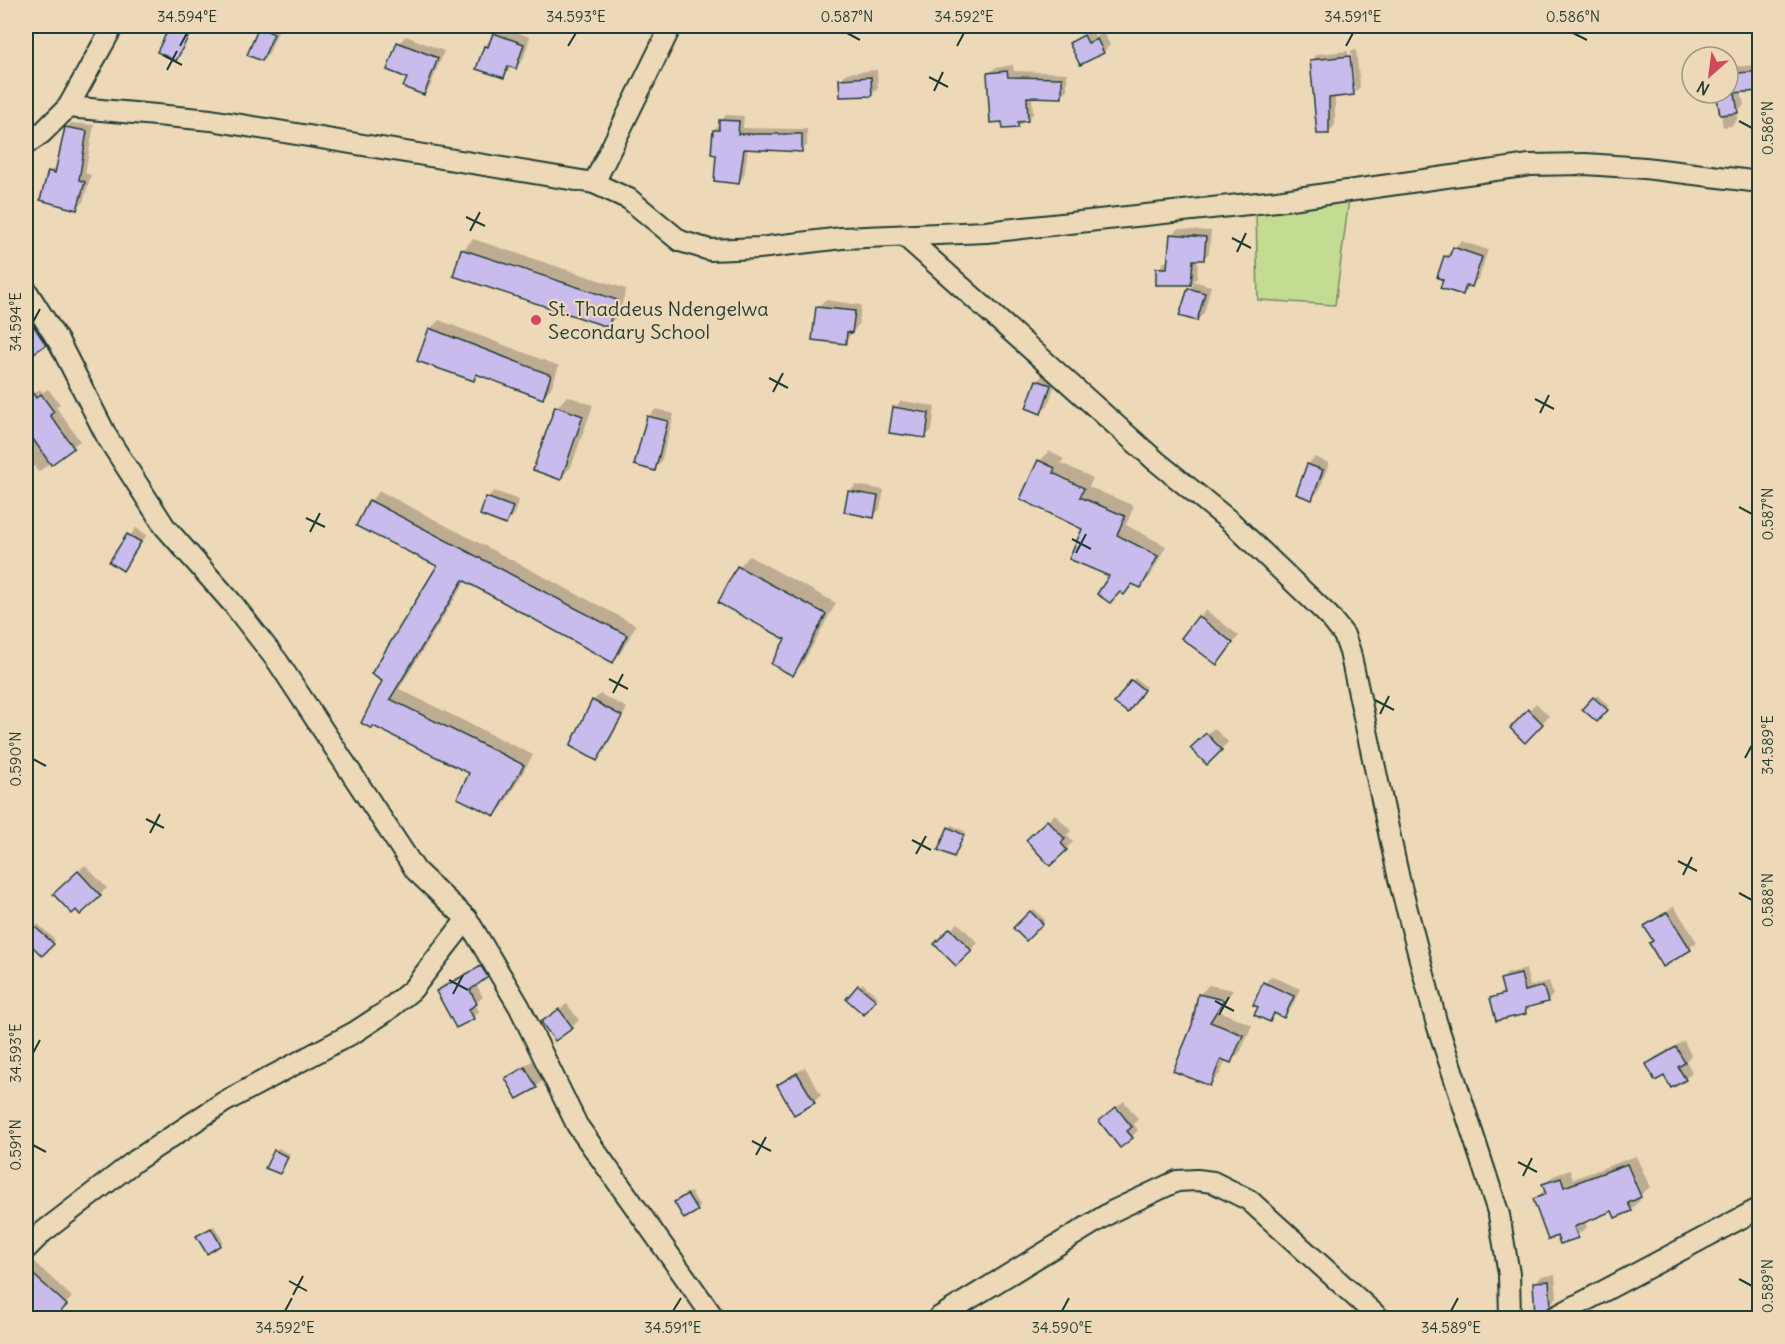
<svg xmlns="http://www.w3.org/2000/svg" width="1785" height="1344" font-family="Delius,sans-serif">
<rect width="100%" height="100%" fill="#edd8b7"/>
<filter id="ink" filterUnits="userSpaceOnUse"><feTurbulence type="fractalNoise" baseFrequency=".0167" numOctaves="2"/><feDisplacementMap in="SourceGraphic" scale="12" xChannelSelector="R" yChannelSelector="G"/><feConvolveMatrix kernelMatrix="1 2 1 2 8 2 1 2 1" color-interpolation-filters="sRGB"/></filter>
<g filter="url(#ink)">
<path fill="#c3dc92" stroke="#718c63" stroke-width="1.5" d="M1349,199L1335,305L1258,300L1256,212Z"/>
<g fill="#0003">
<path d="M171,26H194L181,54L176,59L159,51Z"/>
<path d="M263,26L280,27L269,53L262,60L260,28Z"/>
<path d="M501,27L530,37L523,60L516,67L512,66L504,77L485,46Z"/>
<path d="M1092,29L1095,37L1104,33L1110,45L1103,52L1071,43Z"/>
<path d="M406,36L444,51L430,87L424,94L409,77L399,43Z"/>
<path d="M1356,50L1360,87L1353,94L1335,96V125L1329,132L1311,60L1318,54L1348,51L1352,90H1355L1351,51Z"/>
<path d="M1013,65L1014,71L1067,73V90L1061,96L1032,95L1033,114L1018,127L988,74L995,68Z"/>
<path d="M1760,65V89L1741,91L1744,105L1737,112V120L1731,126L1723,127L1718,93H1728V67Z"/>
<path d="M877,70L878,88L871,95L840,80L847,73Z"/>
<path d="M726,115L744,116L743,128L807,129V145L801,151L748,148L744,176L738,182L718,153L714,130Z"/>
<path d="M71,123L94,125L85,173L91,175L83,202L76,209L49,172L58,166L64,130Z"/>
<path d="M1178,229L1211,231L1209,253L1203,259H1198L1197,278L1193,281L1211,286L1204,313L1197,320L1189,289L1194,284L1158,283V269L1164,262H1169L1172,235Z"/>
<path d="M473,239L626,289L619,314L608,325L463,250Z"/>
<path d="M1461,241L1488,250L1479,278L1462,294L1445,279V257Z"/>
<path d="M825,300L861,305L859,324L845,342L818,307Z"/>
<path d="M38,316L52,337L26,356V325Z"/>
<path d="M439,320L559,366L551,388L542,397L479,373L474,379L430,329Z"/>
<path d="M1044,374L1057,378L1048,405L1041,412L1037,381Z"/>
<path d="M40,389L43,392L48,389L60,404L56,407L80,441L38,472L26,456V399Z"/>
<path d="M567,396L593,405L571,467L560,478L557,407Z"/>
<path d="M901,401L935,406L932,430L925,437L894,408Z"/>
<path d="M656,409L674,414L661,462L654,469L649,416Z"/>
<path d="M1049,451L1064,459L1061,463L1093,478L1089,487L1134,506L1126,525L1166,546L1150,577L1140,586L1134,583L1124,593L1111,576L1040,461Z"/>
<path d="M1315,457L1329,463L1319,491L1312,498L1298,493L1308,464Z"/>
<path d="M856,485L884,490L880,509L873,516L849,492Z"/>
<path d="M380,491L636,625L622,651L613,661L466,580L399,689L533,755L504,805L495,815L471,772L374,725L439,566L370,501Z"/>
<path d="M494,491L519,500L513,516L506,523L487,498Z"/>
<path d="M136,528L147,535L122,569L111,562Z"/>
<path d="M749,556L836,603L803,663L793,674L787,638L739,567Z"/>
<path d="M1206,610L1239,636L1217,663L1183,638Z"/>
<path d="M1135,678L1146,687L1130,708L1132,681Z"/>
<path d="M600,694L627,708L604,752L597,759L593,701Z"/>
<path d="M1597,695L1609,706L1597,720L1584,709Z"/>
<path d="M1536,703L1549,716L1525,741L1512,728Z"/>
<path d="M1214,728L1228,742L1207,763L1192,748Z"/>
<path d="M1055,814L1071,831L1067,835L1073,842L1050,863L1028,840Z"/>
<path d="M952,825L966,832L954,856L949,828Z"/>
<path d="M85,865L107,888L80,913L55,894Z"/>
<path d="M1674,906L1697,942L1664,965L1646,926Z"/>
<path d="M1034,909L1045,920L1026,938L1015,928Z"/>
<path d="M958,923L978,943L956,964L936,944Z"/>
<path d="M38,924L55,940L42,954L26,938Z"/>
<path d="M488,961L493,970L476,984L483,997L475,1004L479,1011L473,1018L437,991L444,985Z"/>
<path d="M1526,969L1530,986L1549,981L1553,995L1547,1001L1532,1006L1526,1012L1492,998L1505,991L1502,979L1508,973Z"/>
<path d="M1272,976L1300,989L1291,1009L1284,1016L1277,1013L1270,1020L1255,1004L1265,983Z"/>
<path d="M862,983L878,997L864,1013L848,999Z"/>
<path d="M1209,985L1233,990L1219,1011L1252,1025L1241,1051L1231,1061L1226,1059L1220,1074L1210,1084L1194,1025L1199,995Z"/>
<path d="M567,1004L579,1020L572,1027L550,1016Z"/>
<path d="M1684,1041L1691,1055L1686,1061L1692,1072L1685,1079L1664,1074L1648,1064L1655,1057Z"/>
<path d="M532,1061L543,1080L536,1087L507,1078Z"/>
<path d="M805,1067L821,1095L814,1102L779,1085Z"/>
<path d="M1124,1101L1138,1119L1134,1124L1138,1130L1132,1137L1108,1114Z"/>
<path d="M278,1148L290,1154L279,1173L275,1151Z"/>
<path d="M1636,1156L1650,1187L1638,1197L1640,1200L1631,1210L1613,1209L1584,1221L1587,1227L1577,1236L1535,1199L1545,1189L1544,1185L1553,1176L1570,1170L1573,1179Z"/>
<path d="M691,1192L700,1207L697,1210L676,1202Z"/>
<path d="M214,1226L223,1241L220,1244L201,1234Z"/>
<path d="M31,1259L72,1297L53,1318H26V1264Z"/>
<path d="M1555,1275L1557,1297L1541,1313L1535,1283L1542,1276Z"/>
</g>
<g fill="#c9bced" stroke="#1f3d34" stroke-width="1.5">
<path d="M170,26H179L191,31L176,61L157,52Z"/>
<path d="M259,27L274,34L262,61L247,55Z"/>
<path d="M493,33L524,44L516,69L508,66L504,78L476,69L484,46L488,47Z"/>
<path d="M1084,35L1088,43L1097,39L1104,53L1080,65L1069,43Z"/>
<path d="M397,42L438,58L424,95L403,87L407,78L387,70Z"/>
<path d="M1350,56L1354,95L1329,98V134H1317L1310,60Z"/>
<path d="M1007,71L1008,77L1062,78V98L1027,97L1028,121L1018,122V128L1003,129L1002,122L990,123L987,73Z"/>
<path d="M1760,71V91L1732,93H1735L1738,113L1720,115L1716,93H1728V74Z"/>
<path d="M871,77L872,96L840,97L839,79Z"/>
<path d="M719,120L739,121L738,134H802V152L744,149L739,184L714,181L716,155L711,154L713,130H719Z"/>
<path d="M65,127L87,131L79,180L85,182L77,210L40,200L48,171L55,173Z"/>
<path d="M1170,234L1206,237L1204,260H1193L1191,285H1156V268H1167Z"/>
<path d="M1453,247L1482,257L1472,287L1466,285L1463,295L1440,288L1443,280L1437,277L1444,256L1449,257Z"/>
<path d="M461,249L617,300L608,327L453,276Z"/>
<path d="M1188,288L1205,293L1197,321L1179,316Z"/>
<path d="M816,307L855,311L852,333L847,332L846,344L812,340Z"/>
<path d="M26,314L46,345L26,358Z"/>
<path d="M429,328L551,375L543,399L476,374L474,381L417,361Z"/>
<path d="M1036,380L1051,385L1041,414L1026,408Z"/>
<path d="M26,384L36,398L41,394L54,412L50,415L74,448L51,465L26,429Z"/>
<path d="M555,406L583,416L561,480L533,470Z"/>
<path d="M893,407L929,413L926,438L889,433Z"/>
<path d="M647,416L668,421L655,471L634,465Z"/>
<path d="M1038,460L1055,468L1053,473L1084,488L1080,497L1125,516L1117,535L1158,556L1141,588L1132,584L1124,595L1120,592L1110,603L1097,594L1109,576L1069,559L1082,529L1020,499Z"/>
<path d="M1307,464L1323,470L1312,500L1296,494Z"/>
<path d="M848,491L878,496L874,518L844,512Z"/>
<path d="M486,497L513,507L506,525L480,515Z"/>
<path d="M369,500L627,635L613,663L463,580L390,699L524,765L495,816L457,798L469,773L373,726L372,729L361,723L382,681L371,674L437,566L356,526Z"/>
<path d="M127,534L141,542L123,571L109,562Z"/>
<path d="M737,566L826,614L793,676L771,664L785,639L718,603Z"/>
<path d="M1198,616L1233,643L1217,665L1181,638Z"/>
<path d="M1131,680L1144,690L1128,713L1114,703Z"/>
<path d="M1593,697L1608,710L1597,722L1582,709Z"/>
<path d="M592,700L622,716L597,761L570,746Z"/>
<path d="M1528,709L1543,724L1525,743L1510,728Z"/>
<path d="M1206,733L1222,750L1207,765L1190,748Z"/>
<path d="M1047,820L1065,839L1061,843L1067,850L1050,866L1026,840Z"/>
<path d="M948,827L964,835L954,857L938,850Z"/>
<path d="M78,871L101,896L80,915L76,910L72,914L53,894Z"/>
<path d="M1030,911L1043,924L1026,941L1013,928Z"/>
<path d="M1667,912L1691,950L1663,967L1649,943L1653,941L1644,926Z"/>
<path d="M34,926L54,944L42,956L26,940V935Z"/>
<path d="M950,928L972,951L956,966L934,944Z"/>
<path d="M481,966L488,977L470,990L477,1004L469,1009L474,1019L456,1028L436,991Z"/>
<path d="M1521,974L1525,991L1543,986L1548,1002L1525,1008L1526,1014L1496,1021L1490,998L1504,994L1500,979Z"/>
<path d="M1263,982L1294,996L1284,1018L1274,1013L1270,1022L1254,1015L1258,1007L1253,1005Z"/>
<path d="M858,985L876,1000L864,1015L846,999Z"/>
<path d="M1198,994L1224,1000L1210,1022L1243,1035L1231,1063L1221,1059L1210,1086L1173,1071L1192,1025Z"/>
<path d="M559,1009L573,1028L555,1041L541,1022Z"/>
<path d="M1676,1047L1685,1063L1678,1067L1686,1080L1671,1088L1664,1076L1655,1081L1646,1064Z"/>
<path d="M525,1067L537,1088L517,1099L505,1078Z"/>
<path d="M797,1073L815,1103L794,1115L777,1085Z"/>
<path d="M1116,1107L1132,1127L1127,1131L1133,1138L1120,1148L1099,1121Z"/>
<path d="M274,1150L288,1157L280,1174L265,1168Z"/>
<path d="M1627,1164L1641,1197L1628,1203L1632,1211L1615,1218L1612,1211L1574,1227L1578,1238L1560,1244L1557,1236L1548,1240L1533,1199L1546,1194L1542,1184L1561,1178L1564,1187Z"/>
<path d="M687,1194L698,1211L684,1219L674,1202Z"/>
<path d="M211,1228L221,1245L207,1254L196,1236Z"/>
<path d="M26,1268L67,1305L54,1318H26Z"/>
<path d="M1549,1281L1551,1306L1542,1314L1535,1315L1533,1282Z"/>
</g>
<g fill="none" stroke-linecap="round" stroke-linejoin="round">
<g stroke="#1f3d34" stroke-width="24">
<g id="minor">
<path d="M671,26L594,183L629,199L680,241L710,250L759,248L842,238L986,232L1277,201L1530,165L1585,164L1645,168L1760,182"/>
<path d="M68,107L113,26"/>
<path d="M26,144L42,133L68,107L211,120L594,183"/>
<path d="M906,237L1156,461L1231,522L1329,616L1344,635L1350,652L1399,879L1436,1021L1499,1215L1509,1274L1510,1318"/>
<path d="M26,290L60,344L107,437L165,527L233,604L278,662L416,871L467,919L412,990L384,1013L355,1032L224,1102L135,1161L43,1232L26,1249"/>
<path d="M467,919L519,1006L577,1125L714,1318"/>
<path d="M938,1318L1113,1211L1177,1181L1197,1180L1213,1182L1249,1200L1379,1318"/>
<path d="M1553,1318L1760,1208"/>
</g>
</g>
<use href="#minor" stroke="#edd8b7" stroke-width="20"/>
</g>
</g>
<path fill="none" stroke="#1f3d34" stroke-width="2" d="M847,33L860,40M1573,33L1587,40M180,46L187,33M568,46L576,33M957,46L964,33M1346,46L1353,33M163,55L182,65M167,70L177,51M929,77L948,87M934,91L943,72M1739,121L1752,128M466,217L485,226M470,231L480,212M1232,238L1251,248M1237,252L1246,233M33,322L40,309M769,378L788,388M773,392L783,373M1535,399L1554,409M1540,413L1549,395M1739,507L1752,514M306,518L325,527M310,532L320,513M1072,539L1091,549M1076,553L1086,534M609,679L628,689M613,693L623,674M1375,700L1394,710M1380,714L1389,696M1745,758L1752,745M33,759L46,766M146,819L164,828M150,833L160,814M912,840L931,850M916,854L926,836M1678,861L1697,871M1683,875L1692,857M1739,893L1752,900M449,980L468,990M453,994L463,975M1215,1001L1234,1011M1219,1015L1229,997M33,1053L40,1040M752,1141L771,1151M33,1145L46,1152M756,1155L766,1137M1518,1162L1537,1172M1523,1176L1532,1158M1739,1279L1752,1286M289,1281L307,1291M293,1295L303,1276M285,1311L292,1298M673,1311L681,1298M1062,1311L1069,1298M1451,1311L1458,1298"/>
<circle fill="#d1495b" stroke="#edd8b7" stroke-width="2" cx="536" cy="320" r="6"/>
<g text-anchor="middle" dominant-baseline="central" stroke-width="4.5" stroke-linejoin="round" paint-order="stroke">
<g font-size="20" fill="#1f3d34" stroke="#edd8b7" text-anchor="start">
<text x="548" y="308">St. Thaddeus Ndengelwa<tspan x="548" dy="23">Secondary School</tspan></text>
</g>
</g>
<rect width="1785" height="1344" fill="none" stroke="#edd8b7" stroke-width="66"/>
<g transform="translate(1710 75) rotate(208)"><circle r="28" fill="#edd8b7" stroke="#9b9a83" stroke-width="1.5"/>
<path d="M0-4.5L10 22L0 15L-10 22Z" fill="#d1495b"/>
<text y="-9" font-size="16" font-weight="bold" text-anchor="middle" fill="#1f3d34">N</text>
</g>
<rect x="33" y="33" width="1719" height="1278" fill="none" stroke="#1f3d34" stroke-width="2"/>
<g font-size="15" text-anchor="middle" fill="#1f3d34">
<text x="187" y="22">34.594°E</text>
<text x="576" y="22">34.593°E</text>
<text x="847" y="22">0.587°N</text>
<text x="964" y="22">34.592°E</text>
<text x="1353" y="22">34.591°E</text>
<text x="1573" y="22">0.586°N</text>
<text transform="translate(1768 128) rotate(-90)" y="5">0.586°N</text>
<text transform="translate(16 322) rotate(-90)" y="5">34.594°E</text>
<text transform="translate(1768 514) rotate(-90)" y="5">0.587°N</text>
<text transform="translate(1768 745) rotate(-90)" y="5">34.589°E</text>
<text transform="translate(16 759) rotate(-90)" y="5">0.590°N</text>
<text transform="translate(1768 900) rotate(-90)" y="5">0.588°N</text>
<text transform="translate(16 1053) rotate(-90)" y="5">34.593°E</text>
<text transform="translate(16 1145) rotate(-90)" y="5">0.591°N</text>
<text transform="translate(1768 1286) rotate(-90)" y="5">0.589°N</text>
<text x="285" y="1333">34.592°E</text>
<text x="673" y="1333">34.591°E</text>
<text x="1062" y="1333">34.590°E</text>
<text x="1451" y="1333">34.589°E</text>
</g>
</svg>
